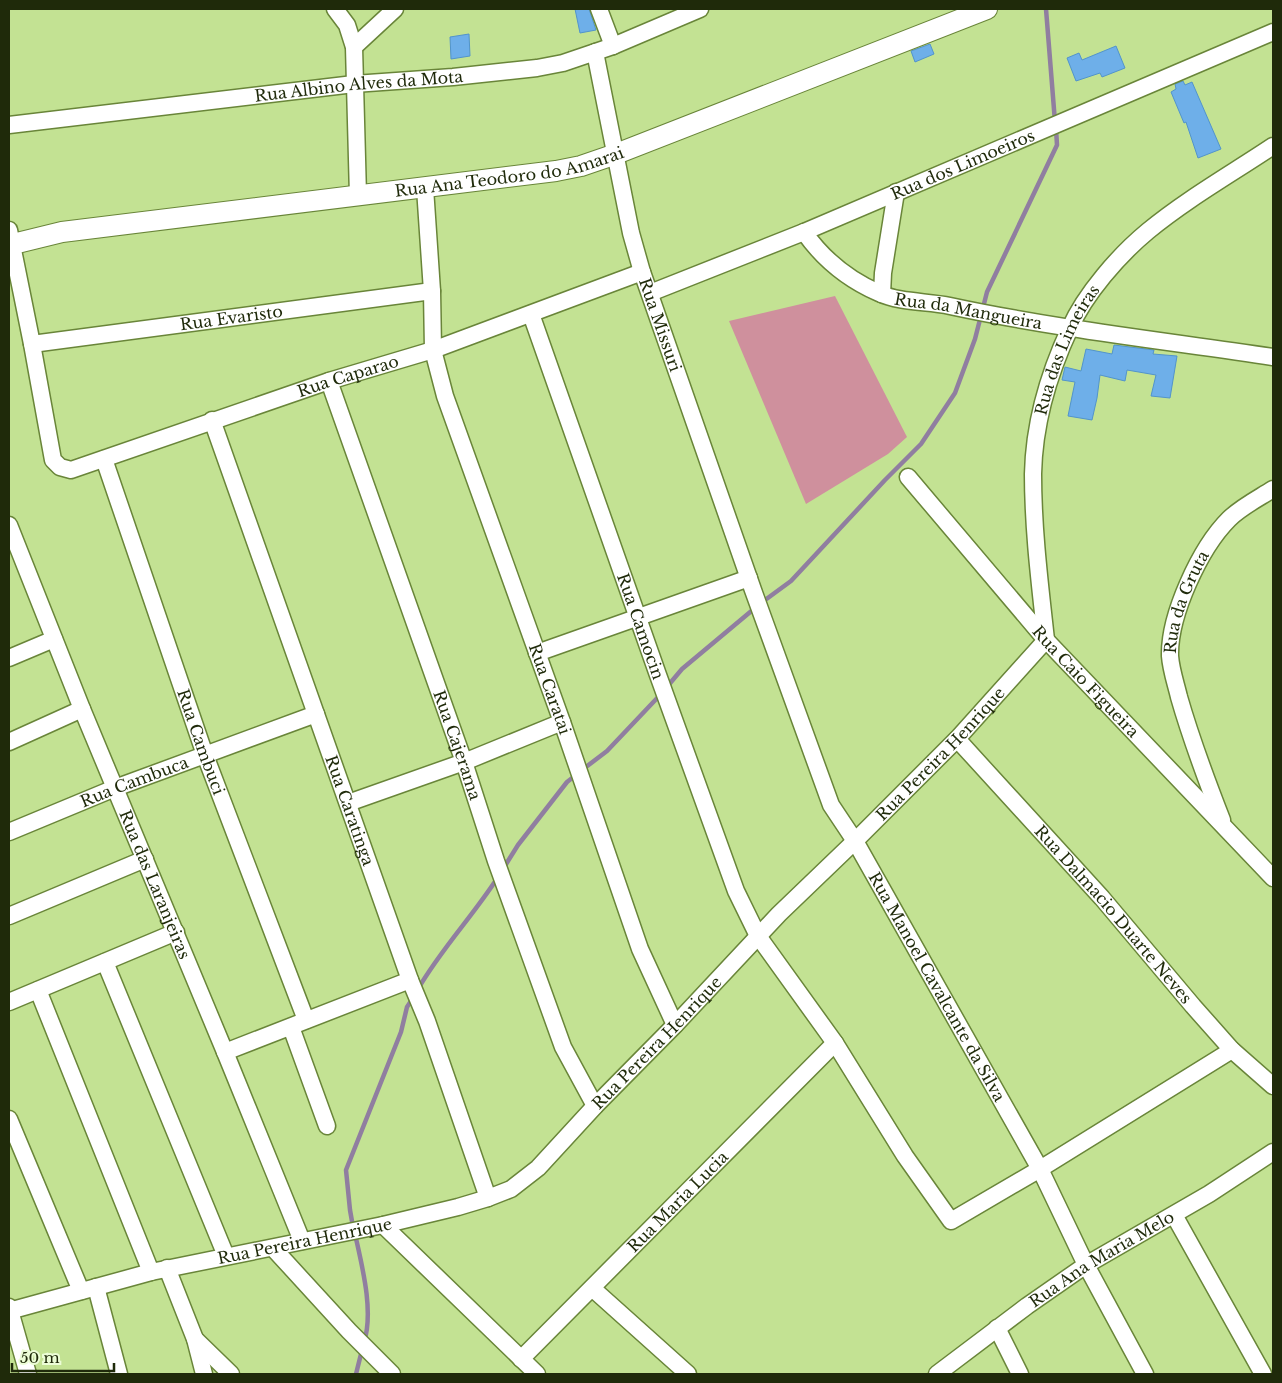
<svg xmlns="http://www.w3.org/2000/svg" width="1282" height="1383" font-family="'Libre Baskerville',serif">
<rect width="100%" height="100%" fill="#c3e293"/>
<path fill="#cf909d" d="M835,296L907,437L888,454L806,504L729,321Z"/>
<g fill="none" stroke-linecap="round" stroke-linejoin="round">
<g stroke="#907ea0" stroke-width="4.5">
<path d="M1046,9L1055,122"/>
<path d="M761,603L791,581L885,480L921,444L955,393L975,339L987,292L1057,145L1056,129"/>
<path d="M666,688L682,669L755,608"/>
<path d="M582,770L607,751L661,694"/>
<path d="M503,869L518,845L567,782L576,775"/>
<path d="M418,989C441,949 473,916 498,877"/>
<path d="M353,1227L350,1210L346,1170L401,1032L407,1007L413,998"/>
<path d="M355,1234C362,1266 374,1311 364,1342"/>
<path d="M356,1374L362,1350"/>
</g>
</g>
<g fill="#6eafe9" stroke="#5294cb">
<path d="M575,9H589L596,30L580,33Z"/>
<path d="M469,34L470,56L451,59L450,37Z"/>
<path d="M930,44L934,54L915,62L911,51Z"/>
<path d="M1116,46L1125,68L1102,77L1100,73L1076,81L1067,58L1079,53L1082,60Z"/>
<path d="M1183,81L1185,85L1192,82L1221,149L1198,158L1186,122L1184,123L1171,92L1176,89L1175,84Z"/>
<path d="M1114,345L1154,350L1153,354L1177,356L1170,398L1151,396L1156,375L1127,370L1125,381L1100,375L1097,398L1092,420L1068,416L1075,382L1062,380L1065,367L1081,371L1086,349L1112,354Z"/>
</g>
<g fill="none" stroke-linecap="round" stroke-linejoin="round">
<g stroke="#698539" stroke-width="19">
<g id="minor">
<path d="M335,9L347,25L354,47L358,196"/>
<path d="M599,9L613,46"/>
<path d="M354,47L395,9"/>
<path id="s1" d="M595,52L631,233L642,272L753,590L831,805L855,841L1040,1169L1086,1265L1145,1374"/>
<path id="s2" d="M9,125L354,84L453,77L537,68L563,63L613,46L700,9"/>
<path id="s3" d="M425,188L432,291L433,350L445,396L562,722L640,949L675,1025"/>
<path id="s4" d="M9,230L32,344L53,460L60,467L71,470L329,381L433,350L642,272"/>
<path id="s5" d="M804,232C823,259 849,280 879,293C901,303 927,301 950,306C1057,329 1166,341 1273,357"/>
<path id="s6" d="M650,293L804,232L1273,32"/>
<path d="M882,294L883,273L896,192"/>
<path id="s7" d="M531,314L658,675L736,891L758,936L835,1043L905,1156L951,1221L1040,1169L1232,1050"/>
<path id="s8" d="M32,344L432,291"/>
<path id="s9" d="M329,381L464,762L496,861L563,1047L595,1106"/>
<path id="s10" d="M212,420L410,980L427,1021L488,1198"/>
<path id="s11" d="M104,459L205,755L306,1020"/>
<path id="s12" d="M908,477L1046,640L1273,878"/>
<path id="s13" d="M9,525L82,709L225,1052L302,1241"/>
<path d="M537,653L749,578"/>
<path d="M9,658L54,639"/>
<path id="s14" d="M957,739L1102,898L1193,1006L1232,1050L1273,1086"/>
<path d="M9,742L82,709"/>
<path d="M348,803L464,762L562,722"/>
<path id="s15" d="M1222,820C1206,779 1191,739 1179,697C1176,684 1171,670 1170,656C1169,615 1200,548 1229,519C1241,507 1259,498 1273,489"/>
<path id="s16" d="M9,832L115,788L316,714"/>
<path d="M9,916L145,859"/>
<path d="M105,962L226,1256"/>
<path d="M38,990L151,1272"/>
<path d="M9,1002L176,932"/>
<path d="M291,1027L327,1126"/>
<path d="M225,1052L410,980"/>
<path d="M9,1119L81,1291"/>
<path d="M1174,1215L1263,1374"/>
<path d="M383,1225L537,1374"/>
<path d="M273,1248L349,1331L392,1374"/>
<path d="M167,1268L195,1339L204,1374"/>
<path d="M96,1287L119,1374"/>
<path d="M592,1288L688,1374"/>
<path d="M9,1307L28,1374"/>
<path id="s17" d="M9,1311L151,1272L383,1225L458,1207L488,1198L511,1189L538,1168L595,1106L675,1025L779,914L855,841L957,739L1046,640C1040,585 1033,530 1033,474C1034,425 1049,373 1070,328C1085,294 1119,255 1148,231C1187,199 1231,174 1273,146"/>
<path d="M997,1328L1020,1374"/>
<path d="M195,1339L231,1374"/>
<path id="s18" d="M521,1359L835,1043"/>
<path id="s19" d="M937,1374L1027,1306L1086,1265L1209,1194L1273,1152"/>
</g>
</g>
<g stroke="#698539" stroke-width="22">
<g id="tertiary">
<path id="s20" d="M9,245L62,232L556,171L581,166L616,154L987,9"/>
</g>
</g>
<use href="#minor" stroke="#fff" stroke-width="16"/>
<use href="#tertiary" stroke="#fff" stroke-width="20"/>
</g>
<g text-anchor="middle" dominant-baseline="central" stroke-width="4" stroke-linejoin="round" paint-order="stroke">
<g font-size="16" fill="#1f2a0a" stroke="#ecfdd6">
<text stroke="none"><textPath href="#s2" startOffset="352">Rua Albino Alves da Mota</textPath></text>
<text stroke="none"><textPath href="#s6" startOffset="338">Rua dos Limoeiros</textPath></text>
<text stroke="none"><textPath href="#s20" startOffset="506">Rua Ana Teodoro do Amarai</textPath></text>
<text stroke="none"><textPath href="#s5" startOffset="189">Rua da Mangueira</textPath></text>
<text stroke="none"><textPath href="#s8" startOffset="201">Rua Evaristo</textPath></text>
<text stroke="none"><textPath href="#s1" startOffset="281">Rua Missuri</textPath></text>
<text stroke="none"><textPath href="#s17" startOffset="1581">Rua das Limeiras</textPath></text>
<text stroke="none"><textPath href="#s4" startOffset="548">Rua Caparao</textPath></text>
<text stroke="none"><textPath href="#s15" startOffset="229">Rua da Gruta</textPath></text>
<text stroke="none"><textPath href="#s7" startOffset="331">Rua Camocin</textPath></text>
<text stroke="none"><textPath href="#s12" startOffset="271">Rua Caio Figueira</textPath></text>
<text stroke="none"><textPath href="#s3" startOffset="521">Rua Caratai</textPath></text>
<text stroke="none"><textPath href="#s11" startOffset="299">Rua Cambuci</textPath></text>
<text stroke="none"><textPath href="#s9" startOffset="386">Rua Cajerama</textPath></text>
<text stroke="none"><textPath href="#s17" startOffset="1129">Rua Pereira Henrique</textPath></text>
<text stroke="none"><textPath href="#s16" startOffset="135">Rua Cambuca</textPath></text>
<text stroke="none"><textPath href="#s10" startOffset="414">Rua Caratinga</textPath></text>
<text stroke="none"><textPath href="#s13" startOffset="388">Rua das Laranjeiras</textPath></text>
<text stroke="none"><textPath href="#s14" startOffset="235">Rua Dalmacio Duarte Neves</textPath></text>
<text stroke="none"><textPath href="#s1" startOffset="1001">Rua Manoel Cavalcante da Silva</textPath></text>
<text stroke="none"><textPath href="#s17" startOffset="724">Rua Pereira Henrique</textPath></text>
<text stroke="none"><textPath href="#s18" startOffset="222">Rua Maria Lucia</textPath></text>
<text stroke="none"><textPath href="#s17" startOffset="304">Rua Pereira Henrique</textPath></text>
<text stroke="none"><textPath href="#s19" startOffset="201">Rua Ana Maria Melo</textPath></text>
</g>
</g>
<rect width="1282" height="1383" fill="none" stroke="#1f2a0a" stroke-width="20"/>
<path d="M12 1363v8h102v-8" fill="none" stroke="#1f2a0a" stroke-width="2.5"/>
<text x="20" y="1363" font-size="15" fill="#1f2a0a" stroke="#ecfdd6" stroke-width="4" paint-order="stroke">50 m</text>
</svg>
